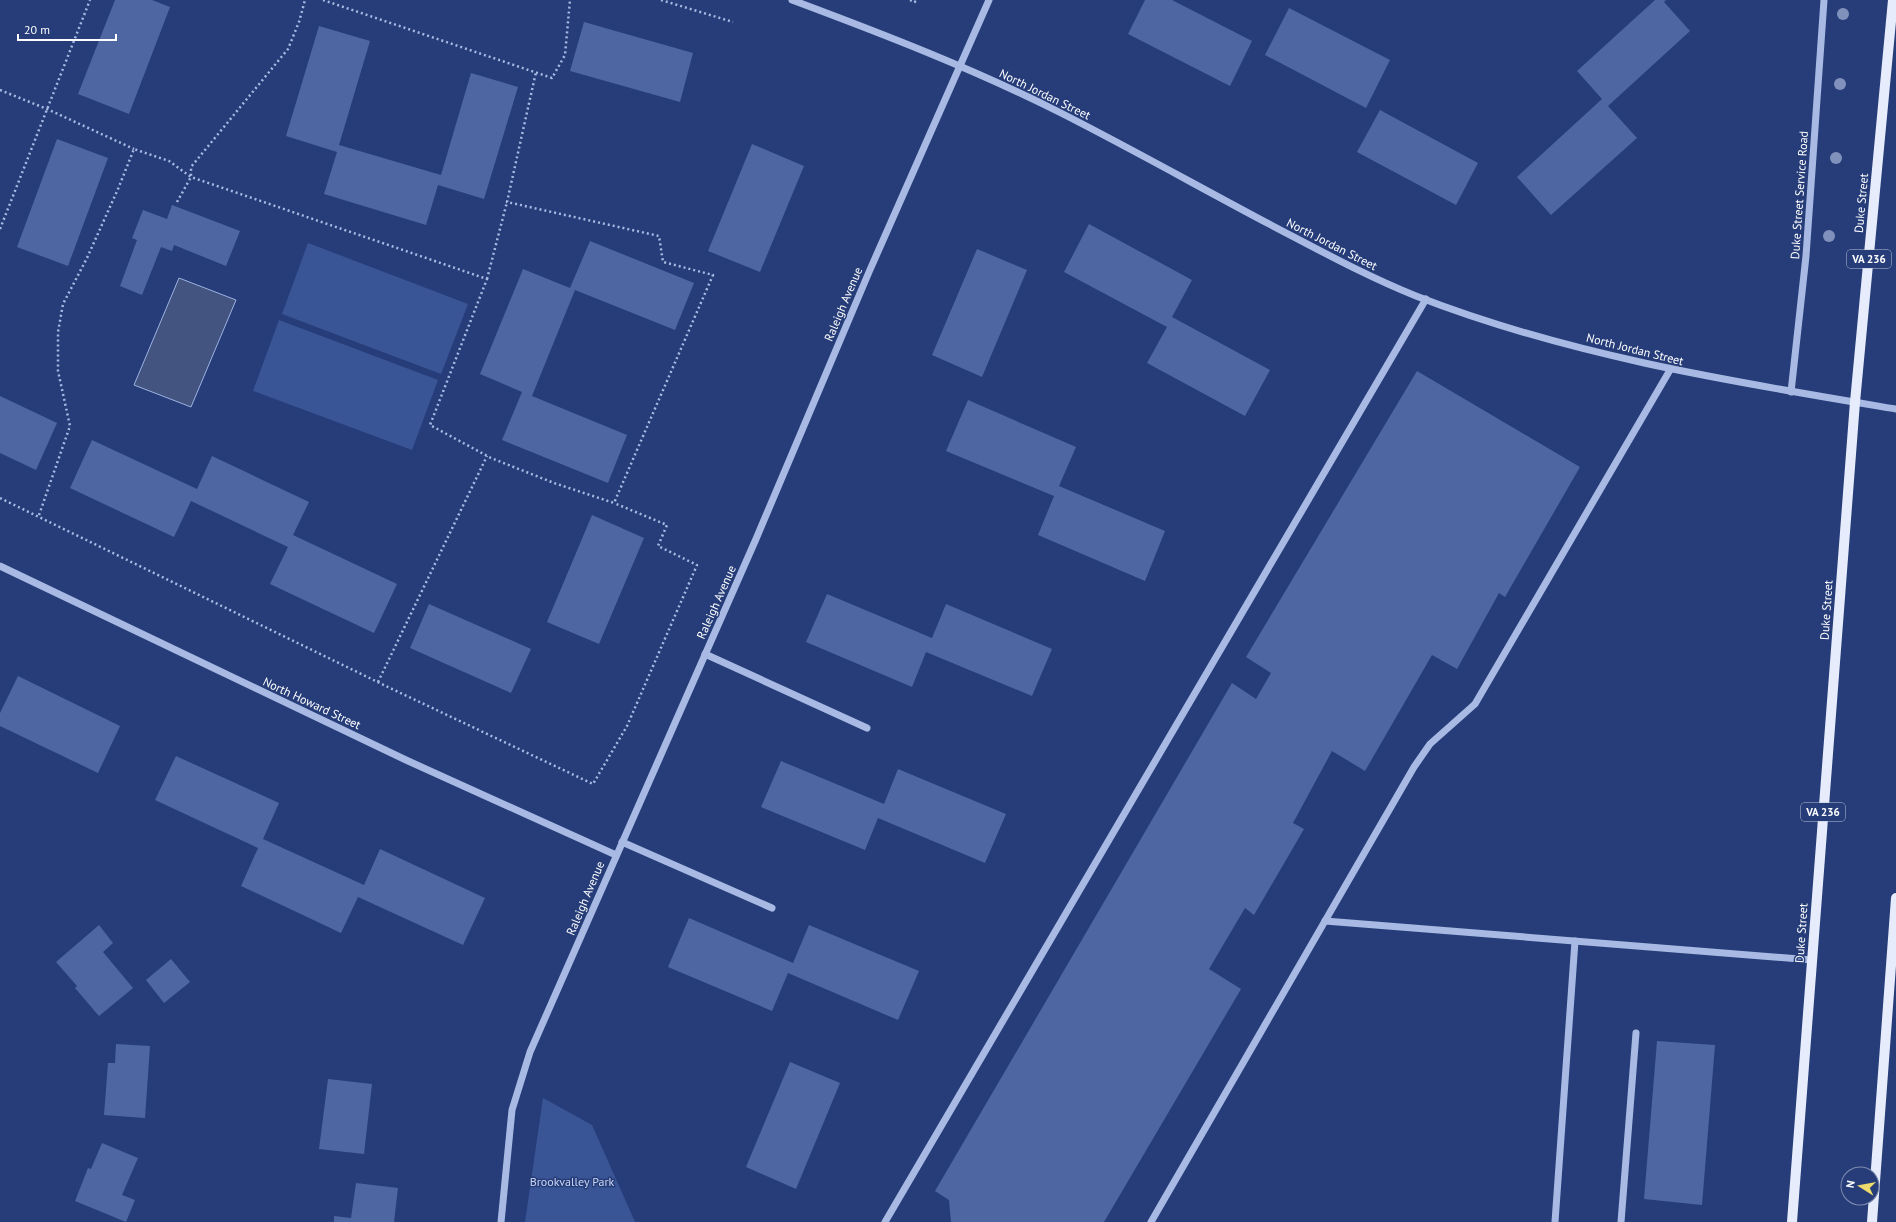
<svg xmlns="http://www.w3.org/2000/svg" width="1896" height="1222" font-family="'PT Sans',sans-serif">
<rect width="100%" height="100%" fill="#263d79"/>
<g fill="#395596">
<path d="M308,243L468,304L441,374L282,314Z"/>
<path d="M279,320L438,380L412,450L253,391Z"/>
<path d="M543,1098L592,1125L635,1222H525Z"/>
</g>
<path fill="#42547f" stroke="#9db3e4" d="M179,278L236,300L191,407L134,385Z"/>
<g fill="#4e67a2">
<path d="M115,0H152L170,7L129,114L78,94Z"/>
<path d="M1145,0H1172L1252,41L1230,86L1128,34Z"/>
<path d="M1655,0H1666L1664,2L1690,31L1608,106L1637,138L1551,215L1517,177L1602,99L1577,71Z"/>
<path d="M1289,8L1390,60L1366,108L1265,55Z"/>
<path d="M584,22L693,53L680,102L570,71Z"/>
<path d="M319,26L370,41L339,145L441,175L471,73L518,87L484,199L438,185L426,225L324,194L337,152L286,136Z"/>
<path d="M1380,110L1478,163L1456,205L1357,152Z"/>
<path d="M57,139L108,158L68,266L17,247Z"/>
<path d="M752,144L804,166L760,272L708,251Z"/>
<path d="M172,205L240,231L226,266L174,245L172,251L161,247L142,295L120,286L137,240L132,238L143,210L167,219Z"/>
<path d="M1089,224L1192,280L1172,317L1270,370L1245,416L1147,363L1167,327L1064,272Z"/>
<path d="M590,241L694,283L675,330L575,290L532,396L627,435L608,483L502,440L522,392L480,374L523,269L570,288Z"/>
<path d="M977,249L1027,270L982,377L932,355Z"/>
<path d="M1417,371L1580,467L1505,597L1499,593L1457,669L1432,655L1365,771L1332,751L1293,823L1304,829L1254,915L1245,908L1209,969L1241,989L1104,1222H951L949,1200L935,1191L1232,683L1256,699L1271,673L1246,657Z"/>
<path d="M0,396L57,423L36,470L0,453Z"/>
<path d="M968,400L1076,447L1059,486L1165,531L1145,581L1038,535L1054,496L946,451Z"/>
<path d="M92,440L197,489L212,456L309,502L293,535L397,584L374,633L270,584L288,547L191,501L174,537L70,488Z"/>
<path d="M592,515L644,538L599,644L547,622Z"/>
<path d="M827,594L932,638L946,604L1052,649L1032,696L926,652L912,687L806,642Z"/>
<path d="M429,604L531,649L511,693L410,648Z"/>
<path d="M18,676L120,726L98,773L0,726V713Z"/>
<path d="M176,756L279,803L263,839L364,885L380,849L485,898L463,945L358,897L341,933L241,886L258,848L155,800Z"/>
<path d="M781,761L884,804L898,769L1006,814L985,863L878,818L865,850L761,807Z"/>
<path d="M689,918L793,963L809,925L919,971L898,1020L788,973L772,1011L668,967Z"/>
<path d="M99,925L113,943L103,952L133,988L99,1016L75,988L77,986L56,962Z"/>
<path d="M171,959L190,982L164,1003L146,980Z"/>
<path d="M1657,1041L1715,1045L1702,1205L1644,1199Z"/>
<path d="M116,1044L150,1046L145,1118L104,1115L108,1063H115Z"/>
<path d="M790,1062L840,1083L796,1189L746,1167Z"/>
<path d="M328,1079L372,1084L364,1154L319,1149Z"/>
<path d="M102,1143L138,1158L122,1195L135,1200L126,1222L75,1201L88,1168L91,1169Z"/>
<path d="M356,1183L398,1188L394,1222H334V1216L351,1218Z"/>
</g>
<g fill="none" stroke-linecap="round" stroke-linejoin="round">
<g stroke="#a8bae3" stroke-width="2.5" stroke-dasharray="2 3" stroke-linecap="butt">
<path d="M323,0L552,78L565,55L570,0"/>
<path d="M661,0L733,22"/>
<path d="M910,0L915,2V0"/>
<path d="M0,90L47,109L134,149"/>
<path d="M177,202L191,177V167L288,49L299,22L305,0"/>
<path d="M0,229L90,0"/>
<path d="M487,279L507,202"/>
<path d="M0,498L390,688L593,784L627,726L697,565L658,546L667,525L614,503"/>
<path d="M39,515L70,426L58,371V332L63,304L87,258L118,189L134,149L169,161L191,177L487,279L430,425L491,458L554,483L614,503L713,275L663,262L659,236L507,202L536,72"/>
<path d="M378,682L487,456"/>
</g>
<g stroke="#a8bae3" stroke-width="7">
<path d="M792,0C883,34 974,69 1061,113C1132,149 1201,188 1271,225C1319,250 1366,276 1416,296C1570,356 1734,382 1896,409"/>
<path d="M1791,392L1806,256L1824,0"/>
<path d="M0,566L406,760L616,855"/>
<path d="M705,654L867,728"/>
<path d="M622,842L772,908"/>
<path d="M1325,921L1812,960"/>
<path d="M501,1222L512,1110L530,1052L756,539L869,272L989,0"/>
<path d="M885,1222L1426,299"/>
<path d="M1151,1222L1414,767L1430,744L1475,704L1670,370"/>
<path d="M1555,1222L1575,941"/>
<path d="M1621,1222L1636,1033"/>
</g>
<g stroke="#e7ecfc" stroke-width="10">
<path d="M1792,1222L1855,402L1893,0"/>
<path d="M1872,1222L1896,898"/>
</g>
</g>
<g fill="#8092bc">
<circle cx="1843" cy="14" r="6"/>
<circle cx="1840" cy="84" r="6"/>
<circle cx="1836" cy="158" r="6"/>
<circle cx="1829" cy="236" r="6"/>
</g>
<g text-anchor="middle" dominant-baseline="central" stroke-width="3" stroke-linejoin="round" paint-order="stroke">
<g fill="#263d79" stroke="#bec5d7" stroke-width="1">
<rect x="1847" y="250" width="44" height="18" rx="3"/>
<rect x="1801" y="803" width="44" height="18" rx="3"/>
</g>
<g font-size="11" font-weight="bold" fill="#fff">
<text x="1869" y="259">VA 236</text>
<text x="1823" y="812">VA 236</text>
</g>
<g font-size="12" fill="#fff" stroke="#263d79">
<text transform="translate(1045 94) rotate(26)">North Jordan Street</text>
<text transform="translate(1799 195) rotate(-86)">Duke Street Service Road</text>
<text transform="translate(1861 203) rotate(-85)">Duke Street</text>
<text transform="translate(1332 244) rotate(27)">North Jordan Street</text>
<text transform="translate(843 304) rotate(-67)">Raleigh Avenue</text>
<text transform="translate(1635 349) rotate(14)">North Jordan Street</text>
<text transform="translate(716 602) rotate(-66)">Raleigh Avenue</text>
<text transform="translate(1826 610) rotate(-86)">Duke Street</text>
<text transform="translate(312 703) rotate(25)">North Howard Street</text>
<text transform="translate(585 898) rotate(-67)">Raleigh Avenue</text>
<text transform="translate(1801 933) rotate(-86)">Duke Street</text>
</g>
<g font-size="12" fill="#cad7f3" stroke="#263d79">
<text x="572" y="1181">Brookvalley Park</text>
</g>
</g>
<g transform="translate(1860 1186) rotate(281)"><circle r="19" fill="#263d79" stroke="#7d8baf"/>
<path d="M0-3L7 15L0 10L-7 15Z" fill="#ecda6d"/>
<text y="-6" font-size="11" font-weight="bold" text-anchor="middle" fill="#ffffff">N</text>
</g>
<path d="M18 34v6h98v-6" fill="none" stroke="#ffffff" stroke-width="2"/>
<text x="24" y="34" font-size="12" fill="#ffffff" stroke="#263d79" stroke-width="3" paint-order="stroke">20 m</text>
</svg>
